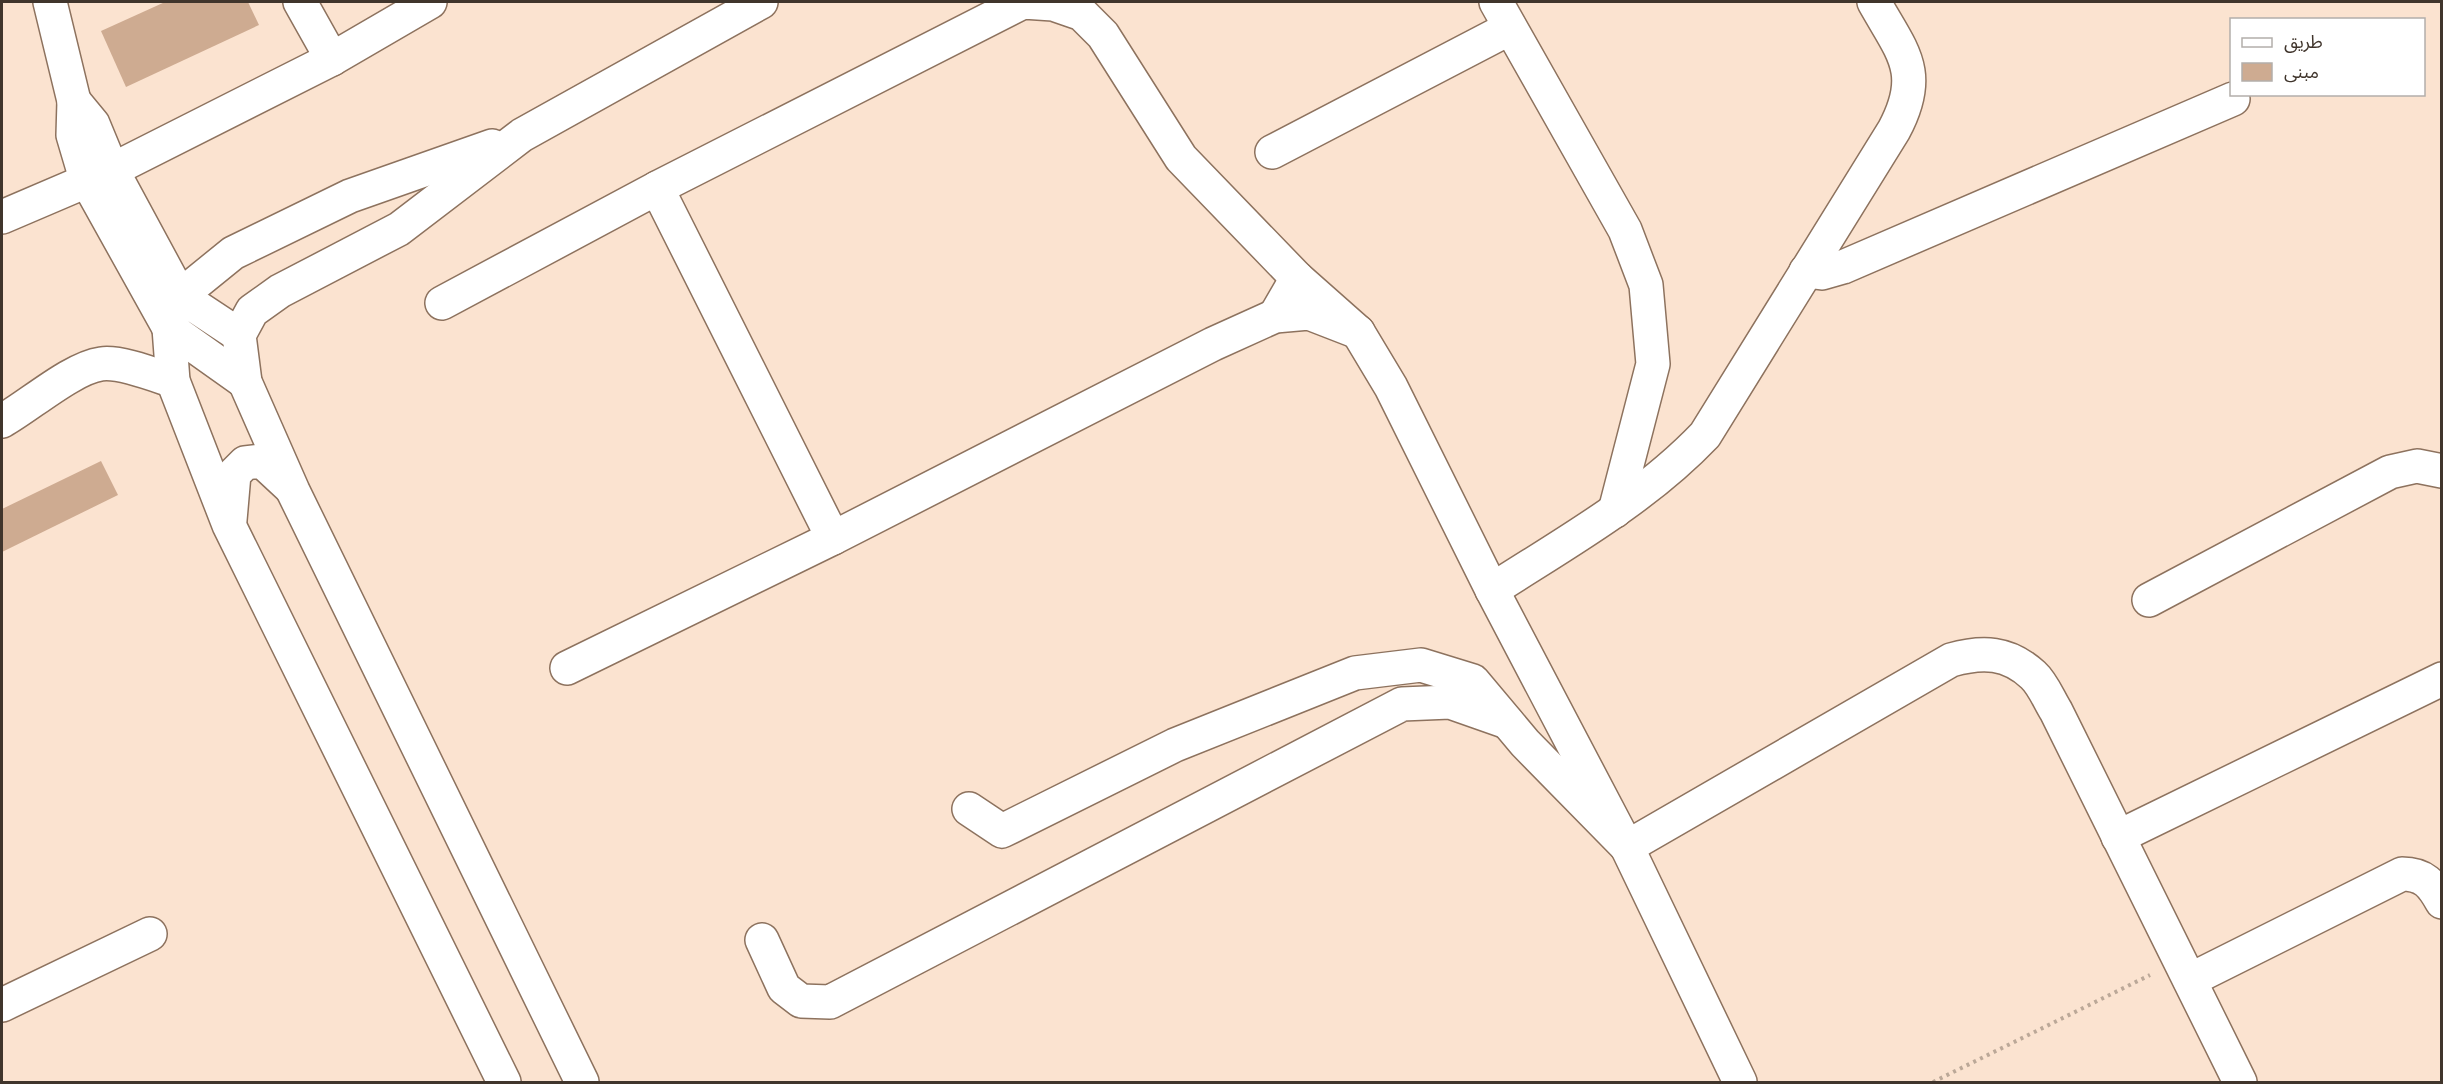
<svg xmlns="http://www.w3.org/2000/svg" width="2443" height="1084" font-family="'PT Sans','Noto Sans Arabic',sans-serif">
<rect width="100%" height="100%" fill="#fbe3d0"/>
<g fill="#ceab91">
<path d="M165,2H248L259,25L126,87L101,31Z"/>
<path d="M101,461L118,495L2,552V509Z"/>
</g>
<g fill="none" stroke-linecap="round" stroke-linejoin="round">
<g stroke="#8d725e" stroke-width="36">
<g id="minor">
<path d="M50,2L74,101"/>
<path d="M300,2L332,59"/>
<path d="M1496,2L1625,230L1646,285L1653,364L1615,511"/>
<path d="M492,146L350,196L233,253L180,296L169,328L173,381L229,525L504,1082"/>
<path d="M1272,152L1510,28"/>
<path d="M657,188L1023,2L1053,4L1082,14L1103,35L1181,158L1297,278"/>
<path d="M2,217L112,170L332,59L430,2"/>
<path d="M1806,271L1822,273L1843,267L2233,99"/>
<path d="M442,303L657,188L833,538L1213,344L1275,316L1309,313L1358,332"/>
<path d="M1275,316L1297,278L1358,332L1391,387L1492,590L1627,847L1740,1082"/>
<path d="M239,335L180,296L112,170L93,124L74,101L73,135L86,179L169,328L245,382"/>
<path d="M2,421C29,406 72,368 101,364C120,361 155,375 173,381"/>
<path d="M230,520L234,474L245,463L262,461L290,487"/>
<path d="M1492,590C1565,543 1644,499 1705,435L1894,130C1925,72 1902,52 1874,2"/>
<path d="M2149,600L2390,472L2417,466L2442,471"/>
<path d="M567,668L833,538"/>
<path d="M969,809L1002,831L1175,745L1355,673L1421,665L1473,681L1525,743L1627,847L1951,660C1983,651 2008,652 2033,675C2043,684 2049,700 2056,711L2240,1082"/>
<path d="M2118,837L2442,679"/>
<path d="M762,940L784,988L801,1001L830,1002L1402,704L1450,702L1507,722"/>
<path d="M2190,980L2402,874C2424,874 2432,884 2442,902"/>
<path d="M2,1005L150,934"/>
<path d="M582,1082L293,491L245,382L239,335L252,311L280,291L399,229L522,135L761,2"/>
</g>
</g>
<path stroke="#bba898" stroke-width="4" stroke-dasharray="3 4.5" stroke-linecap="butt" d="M1933,1082L2150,975"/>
<use href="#minor" stroke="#fff" stroke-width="33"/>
</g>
<rect width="2443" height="1084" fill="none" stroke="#40352c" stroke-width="6"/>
<rect x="2230" y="18" width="195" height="78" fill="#ffffff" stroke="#b3aeab" stroke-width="1.5"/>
<rect x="2242" y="38" width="30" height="9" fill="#ffffff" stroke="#b3aeab" stroke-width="1.5"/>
<text x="2284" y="48" font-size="18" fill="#40352c">طريق</text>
<rect x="2242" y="63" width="30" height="18" fill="#ceab91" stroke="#b3aeab" stroke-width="1.5"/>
<text x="2284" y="78" font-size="18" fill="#40352c">مبنى</text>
</svg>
